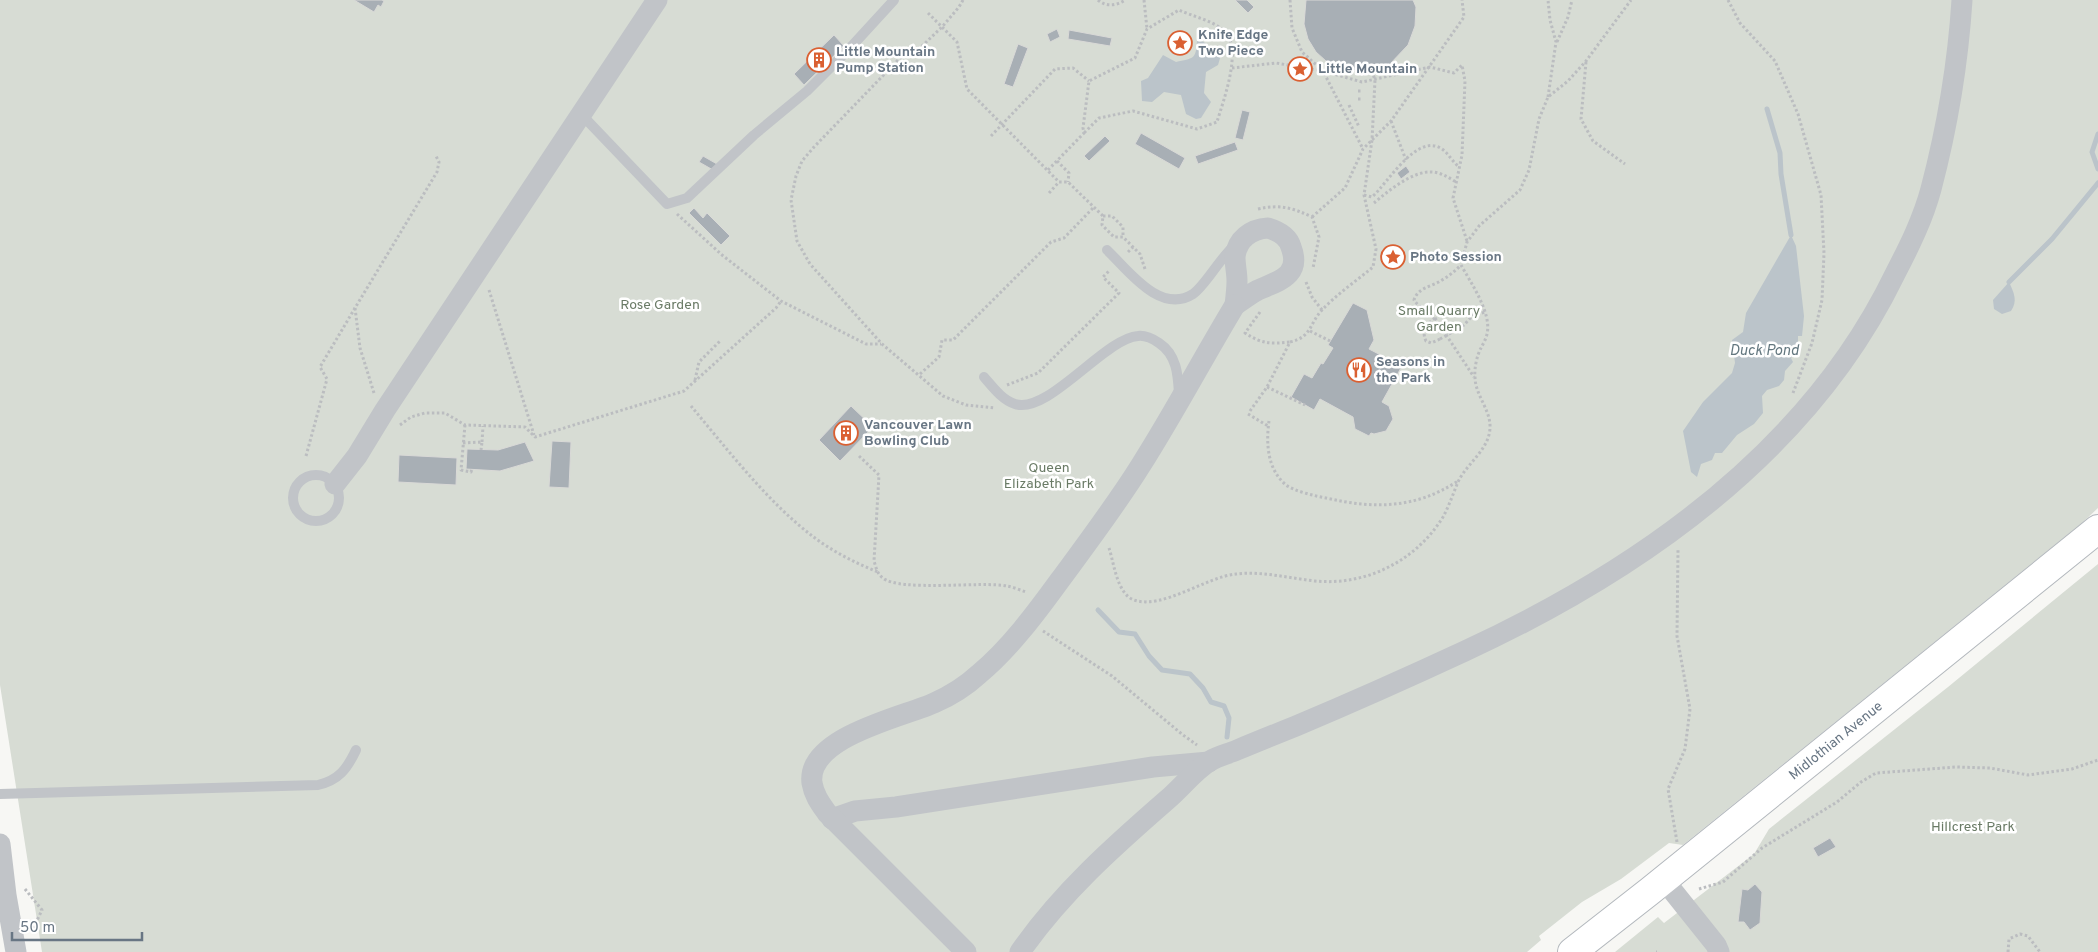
<svg xmlns="http://www.w3.org/2000/svg" width="2098" height="952" font-family="Overpass,sans-serif">
<rect width="100%" height="100%" fill="#f7f7f4"/>
<g fill="#d7dcd4">
<path d="M0,0H2098V508L2082,523L1683,845L1669,843L1621,879L1582,902L1539,936L1541,940L1527,952H42L0,685Z"/>
<path d="M2098,564V952H1615L1658,917L1664,923L1754,854L1769,829L1948,687Z"/>
</g>
<g fill="#bbc4ca">
<path d="M1200,40L1220,52L1221,55L1218,65L1206,72L1204,93L1211,102L1201,118L1196,119L1186,114L1181,95L1164,92L1152,102L1142,101L1141,81L1148,78L1163,55L1176,62C1193,58 1196,60 1197,41Z"/>
<path d="M1791,235L1796,246L1804,316L1802,336H1798V347L1791,358L1793,362L1785,371L1784,380L1779,386L1767,390L1762,396L1763,413L1754,424L1737,435L1722,453H1715L1712,460L1701,464L1697,477L1691,472L1683,431L1703,402L1732,373L1735,363L1732,340L1743,332L1746,313Z"/>
<path d="M2009,282C2014,293 2018,301 2011,311L2002,314L1994,309L1993,300Z"/>
</g>
<g fill="none" stroke-linecap="round" stroke-linejoin="round">
<g stroke="#bbc4ca" stroke-width="5">
<path d="M1767,109L1780,153L1781,174L1791,235"/>
<path d="M2098,134L2092,152L2098,169"/>
<path d="M2009,282L2052,239L2098,183"/>
<path d="M1098,610L1119,632L1135,634L1149,656L1162,670L1190,674L1203,688L1211,702L1224,706L1229,718L1227,737"/>
</g>
</g>
<g fill="#a8afb5" stroke="#d9d9d7">
<path d="M354,0H382L384,1L381,7L378,5L374,12Z"/>
<path d="M1235,0H1247L1254,7L1248,13Z"/>
<path d="M1306,0H1413L1416,7L1415,26L1408,45L1389,65L1372,71L1362,72L1338,68L1326,61L1316,52L1308,39L1304,24Z"/>
<path d="M1057,29L1060,37L1050,42L1047,34Z"/>
<path d="M1069,30L1112,38L1110,46L1068,39Z"/>
<path d="M834,35L844,46L804,85L794,74Z"/>
<path d="M1018,44L1028,48L1013,87L1004,84Z"/>
<path d="M1242,110L1250,112L1243,140L1235,138Z"/>
<path d="M1141,133L1185,158L1179,169L1135,144Z"/>
<path d="M1105,136L1110,141L1089,161L1084,156Z"/>
<path d="M1235,142L1238,150L1198,164L1195,156Z"/>
<path d="M703,156L717,164L713,170L699,162Z"/>
<path d="M1406,166L1410,172L1401,179L1397,173Z"/>
<path d="M694,208L703,218L707,213L730,236L721,245L689,213Z"/>
<path d="M1353,303L1367,310L1374,340L1369,349L1402,366L1382,402L1389,406L1393,419L1386,431L1374,434L1371,433L1369,436L1355,429L1353,417L1320,399L1314,410L1291,397L1304,374L1312,378L1321,363L1323,364L1333,348L1328,345Z"/>
<path d="M851,406L873,427L840,461L819,440Z"/>
<path d="M552,441L571,442L569,488L549,487Z"/>
<path d="M525,442L534,461L500,471L466,469L467,449L498,450Z"/>
<path d="M399,455L457,458L456,485L398,482Z"/>
<path d="M1830,838L1836,847L1818,857L1813,848Z"/>
<path d="M1755,884L1762,892L1760,923L1750,930L1744,922H1738L1742,889L1748,890Z"/>
</g>
<g fill="none" stroke-linecap="round" stroke-linejoin="round">
<g stroke="#b3b8bd" stroke-width="30">
<g id="secondary">
<path id="s1" d="M1572,952L1650,891L2098,529"/>
</g>
</g>
<g stroke="#bbbdc0" stroke-width="3" stroke-dasharray="2.5 2.5" stroke-linecap="butt">
<path d="M963,0L959,7L942,27L922,46L901,57L814,147L802,161L796,176L791,200L797,241L810,264L882,344L943,396L966,405L995,408"/>
<path d="M1098,0C1106,7 1116,6 1125,0"/>
<path d="M1144,0L1147,29"/>
<path d="M1290,0L1292,28L1302,52L1323,71L1363,149"/>
<path d="M1728,0L1740,23L1775,61L1798,114L1821,195L1824,253L1822,300L1812,343L1793,393"/>
<path d="M928,13L957,42L967,89L1059,182H1068L1103,216L1102,225L1114,237H1123L1140,254L1145,269"/>
<path d="M1557,42L1568,17L1572,0"/>
<path d="M1586,62L1581,119L1593,141L1625,164"/>
<path d="M1232,68L1276,63L1323,71L1362,82L1430,67L1454,73L1462,65L1465,81L1462,155L1453,198L1467,241"/>
<path d="M1358,91H1362"/>
<path d="M1548,97L1556,42L1550,20L1548,0"/>
<path d="M1358,99H1362"/>
<path d="M1349,105L1359,127"/>
<path d="M1391,121L1406,160"/>
<path d="M991,136L1055,69L1073,68L1089,81"/>
<path d="M1057,161L1069,173L1068,182"/>
<path d="M1048,170L1084,133L1083,128L1089,81L1135,58L1147,29L1179,10C1192,16 1210,20 1222,29C1245,45 1223,101 1217,122L1197,129L1133,111L1099,118L1084,133"/>
<path d="M1049,193L1059,182"/>
<path d="M1364,195L1372,197C1388,183 1417,132 1442,149C1448,153 1452,161 1458,166"/>
<path d="M1374,203C1387,192 1412,171 1431,172C1440,172 1448,177 1456,182"/>
<path d="M1258,209C1280,204 1293,208 1312,217L1319,237L1313,268"/>
<path d="M677,214L722,255L781,301L866,344H881"/>
<path d="M1103,216H1112L1123,227V237"/>
<path d="M1312,217L1345,188L1363,149L1391,121L1464,17L1462,0"/>
<path d="M1128,252L1133,247"/>
<path d="M1306,282L1312,297L1322,310"/>
<path d="M489,290L534,435"/>
<path d="M1260,312L1245,333C1262,344 1270,344 1290,342"/>
<path d="M1435,318L1474,377"/>
<path d="M1310,331L1330,341"/>
<path d="M1449,334L1464,325L1473,315L1486,312"/>
<path d="M1440,339L1431,343L1426,341C1421,331 1427,324 1435,318C1429,310 1421,310 1414,300C1418,287 1432,287 1442,280C1449,276 1455,271 1461,265"/>
<path d="M920,374L939,357L942,340H953L1051,242L1064,238L1094,207"/>
<path d="M695,380L699,362L720,341"/>
<path d="M1007,385L1038,373L1119,293L1103,277L1109,271"/>
<path d="M1267,387L1305,405"/>
<path d="M374,393L360,348L355,308L437,172L439,162L436,156"/>
<path d="M691,406C727,449 767,501 811,535C830,550 855,563 878,572"/>
<path d="M1250,411L1267,387L1290,342C1312,337 1309,324 1322,310C1336,295 1356,281 1373,267L1376,249L1364,195L1372,140L1375,80L1372,71"/>
<path d="M1248,414L1268,426"/>
<path d="M1269,421C1266,443 1267,469 1286,485C1294,491 1315,496 1326,498C1374,509 1415,509 1458,481"/>
<path d="M400,425L411,417L425,413H445L465,425L525,427L535,437L684,391L776,308L781,301"/>
<path d="M465,425L461,470L471,472L472,469"/>
<path d="M482,442L483,426"/>
<path d="M463,443L482,442L481,450"/>
<path d="M306,456L327,379L320,367L355,308"/>
<path d="M859,456L879,475L874,561C876,567 877,574 883,578C899,592 983,581 1007,586C1013,587 1020,590 1026,592"/>
<path d="M1109,548C1114,563 1117,594 1134,600C1162,610 1206,577 1236,574C1262,571 1288,578 1315,581C1366,586 1416,561 1443,517C1449,506 1453,494 1458,482C1467,463 1489,450 1490,428C1491,410 1475,395 1475,377C1474,369 1477,355 1481,348C1483,344 1486,339 1487,334C1492,313 1471,283 1461,265L1467,242L1479,226L1520,190L1529,170L1539,119L1548,97L1568,81L1586,61L1631,0"/>
<path d="M1043,631L1112,676L1183,735L1197,745"/>
<path d="M1677,842L1668,789L1685,749L1690,709L1677,636L1678,550"/>
<path d="M25,889L42,910L32,931"/>
<path d="M1699,889L1723,882L1762,848L1837,802L1861,782L1876,773L1956,767L1990,768L2028,775L2072,769L2098,760"/>
<path d="M1656,952H1657"/>
<path d="M2008,952L2009,939L2020,934L2028,936L2040,952"/>
</g>
<g stroke="#c1c4c8" stroke-width="10">
<path d="M581,114L667,204L687,198L754,135L807,91L851,47L894,0"/>
<path d="M1107,250C1128,270 1160,315 1193,294C1205,286 1220,258 1234,246"/>
<path d="M984,377C992,386 1002,400 1015,404C1048,415 1105,338 1138,336C1146,335 1153,339 1159,343C1177,355 1178,375 1179,394"/>
<circle cx="316" cy="498" r="23"/>
<path d="M0,794L318,785C339,780 347,769 356,750"/>
</g>
<g stroke="#c1c4c8" stroke-width="21">
<path d="M1268,228C1278,231 1288,236 1291,247C1302,276 1278,281 1258,290C1250,294 1243,300 1235,305C1236,297 1237,289 1237,281C1237,273 1235,265 1235,257C1237,239 1251,229 1268,228Z"/>
<path d="M335,484L357,456L385,410L657,0"/>
<path d="M832,819L855,811L896,807L1153,767L1209,762"/>
<path d="M0,844L6,895L16,952"/>
<path d="M1664,880L1716,945L1719,952"/>
<path d="M966,952L827,813C820,803 814,795 812,783C806,737 903,717 934,703C950,696 966,686 979,674C1010,648 1036,613 1060,580C1088,542 1116,505 1141,465C1174,413 1203,358 1235,305"/>
<path d="M1020,952C1061,893 1114,846 1168,799C1182,787 1195,770 1210,761C1218,756 1228,754 1237,750C1256,742 1276,734 1296,726C1353,702 1409,677 1465,651C1640,570 1809,452 1895,274C1909,247 1923,219 1931,189C1947,128 1958,63 1962,0"/>
</g>
<use href="#secondary" stroke="#fff" stroke-width="28"/>
<path stroke="#bbbdc0" stroke-width="3" stroke-dasharray="2.5 2.5" stroke-linecap="butt" d="M1440,339L1449,334"/>
</g>
<defs>
<g id="sight-ring" transform="scale(1.25)"><circle r="9.5" fill="#fff" stroke="#da6032" stroke-width="1.5"/><path d="M0-6L1.8-2.2L6-1.7L2.9 1.2L3.7 5.4L0 3.3L-3.7 5.4L-2.9 1.2L-6-1.7L-1.8-2.2Z" fill="#da6032"/></g>
<g id="building-ring" transform="scale(1.25)"><circle r="9.5" fill="#fff" stroke="#da6032" stroke-width="1.5"/><path d="M-4-6H4V6H1V3H-1V6H-4ZM-2.5-4.3h1.7v1.8h-1.7ZM.8-4.3h1.7v1.8H.8ZM-2.5-1h1.7V.8h-1.7ZM.8-1h1.7V.8H.8Z" fill="#da6032"/></g>
<g id="restaurant-ring" transform="scale(1.25)"><circle r="9.5" fill="#fff" stroke="#da6032" stroke-width="1.5"/><path d="M-5-6h1v4h1v-4h1v4h1v-4h1v5L-1.5 .5V6h-2V.5L-5-1ZM5-6V6H3V1.5H1.5Q1.5-4 5-6Z" fill="#da6032"/></g>
</defs>
<g fill-rule="evenodd">
<use href="#sight-ring" x="1180" y="43"/>
<use href="#building-ring" x="819" y="60"/>
<use href="#sight-ring" x="1300" y="69"/>
<use href="#sight-ring" x="1393" y="257"/>
<use href="#restaurant-ring" x="1359" y="370"/>
<use href="#building-ring" x="846" y="433"/>
</g>
<g text-anchor="middle" dominant-baseline="central" stroke-width="5" stroke-linejoin="round" paint-order="stroke">
<g font-size="14" font-weight="bold" fill="#687684" stroke="#fff" text-anchor="start">
<text x="1198" y="35">Knife Edge<tspan x="1198" dy="16">Two Piece</tspan></text>
<text x="836" y="52">Little Mountain<tspan x="836" dy="16">Pump Station</tspan></text>
<text x="1318" y="69">Little Mountain</text>
<text x="1410" y="257">Photo Session</text>
<text x="1376" y="362">Seasons in<tspan x="1376" dy="16">the Park</tspan></text>
<text x="864" y="425">Vancouver Lawn<tspan x="864" dy="16">Bowling Club</tspan></text>
</g>
<g font-size="14" fill="#6a7b66" stroke="#fff">
<text x="660" y="305">Rose Garden</text>
<text x="1439" y="311">Small Quarry<tspan x="1439" dy="16">Garden</tspan></text>
<text x="1049" y="468">Queen<tspan x="1049" dy="16">Elizabeth Park</tspan></text>
<text x="1973" y="827">Hillcrest Park</text>
</g>
<g font-size="14" fill="#687684" stroke="#fff">
<text stroke="none"><textPath href="#s1" startOffset="338">Midlothian Avenue</textPath></text>
</g>
<g font-size="15" font-style="italic" fill="#63777f" stroke="#fff">
<text x="1764" y="351">Duck Pond</text>
</g>
</g>
<path d="M12 932v8h130v-8" fill="none" stroke="#687684" stroke-width="2.5"/>
<text x="20" y="932" font-size="15" fill="#687684" stroke="#ffffff" stroke-width="4" paint-order="stroke">50 m</text>
</svg>
